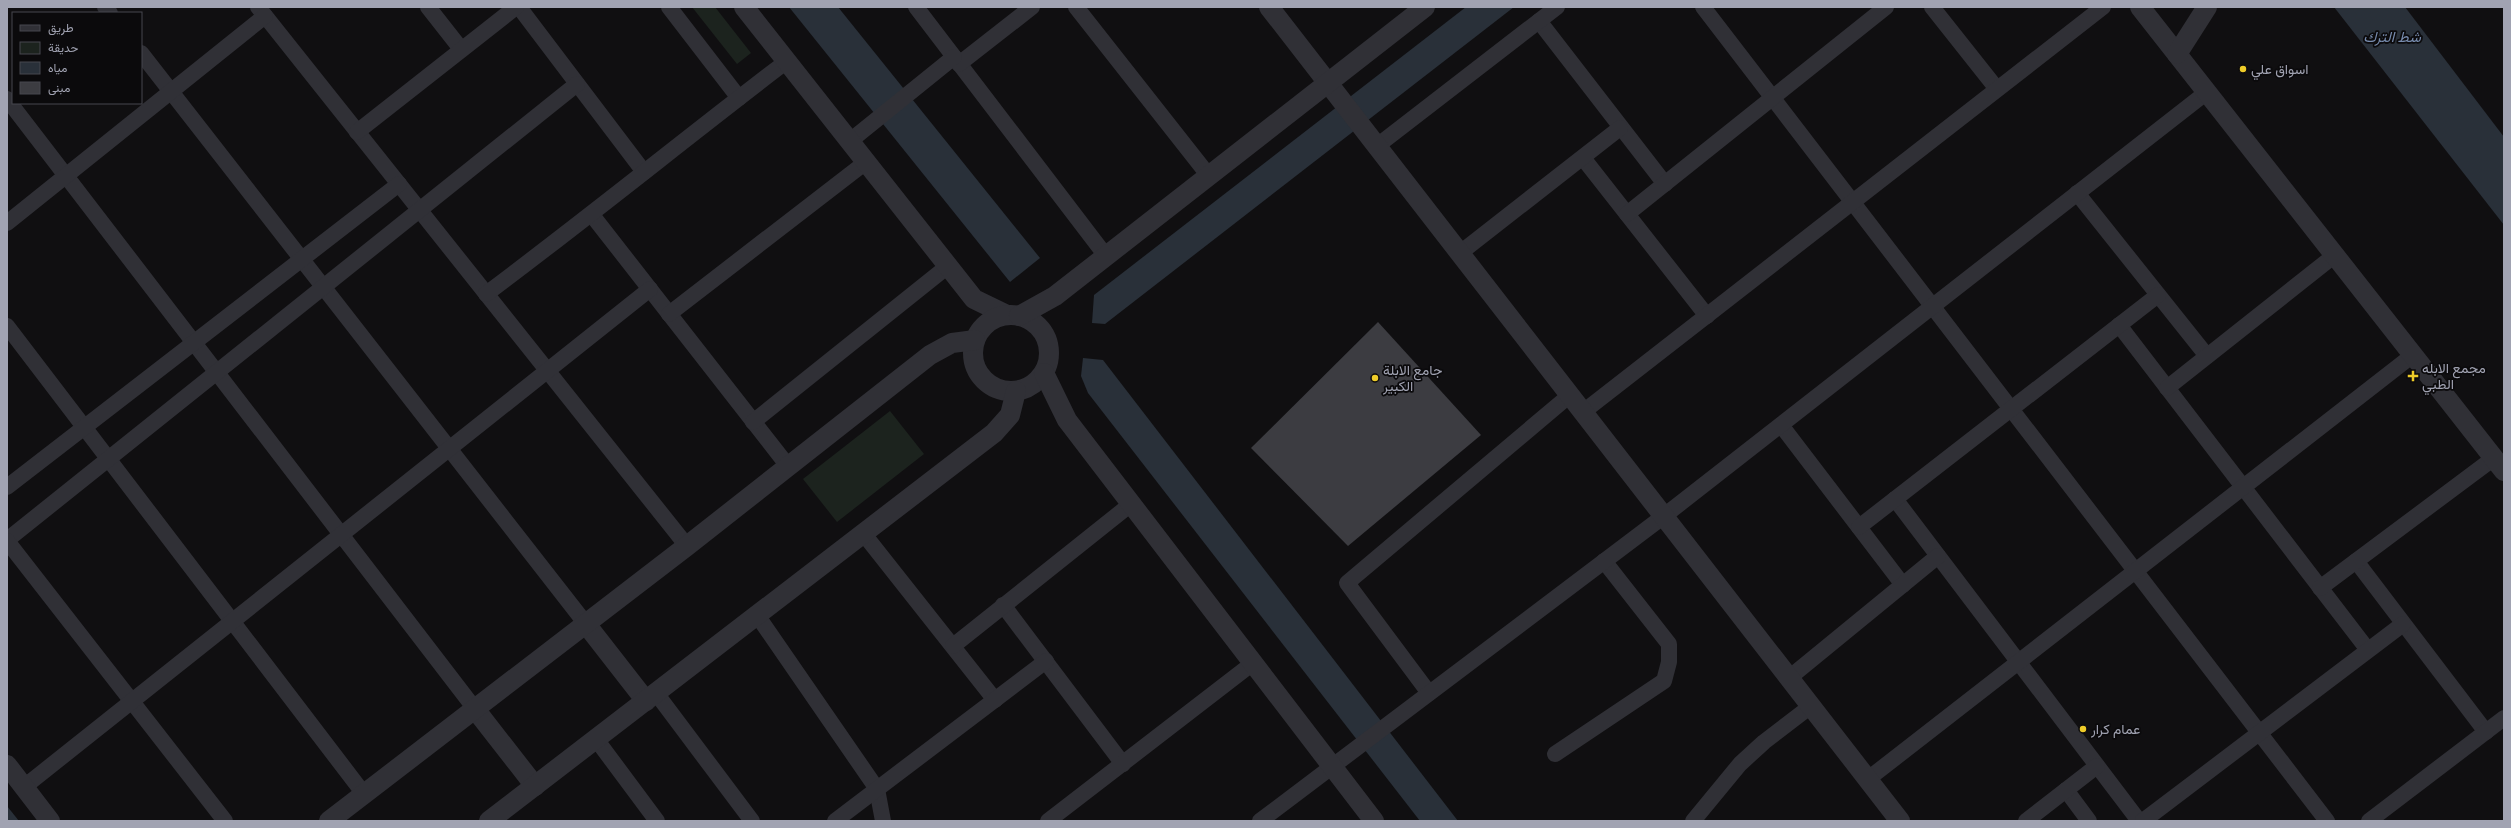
<svg xmlns="http://www.w3.org/2000/svg" width="2511" height="828" font-family="Karla,Vazirmatn,sans-serif">
<rect width="100%" height="100%" fill="#100f11"/>
<g fill="#1c231e">
<path d="M692,7H715L751,53L737,64Z"/>
<path d="M890,411L924,454L837,522L803,479Z"/>
</g>
<g fill="#293039">
<path d="M789,7H838L1040,258L1010,282Z"/>
<path d="M1466,7H1514L1105,324L1092,323L1094,295Z"/>
<path d="M2334,7H2405L2504,137V225Z"/>
<path d="M1083,358L1103,360L1458,821H1420L1088,393L1081,376Z"/>
<path d="M7,806L19,821H7Z"/>
</g>
<path fill="#3c3c41" d="M1378,322L1481,435L1348,546L1251,448Z"/>
<g fill="none" stroke-linecap="round" stroke-linejoin="round">
<g stroke="#303036" stroke-width="16">
<path d="M105,7L110,13"/>
<path d="M258,7L687,546"/>
<path d="M428,7L461,49"/>
<path d="M519,7L644,172"/>
<path d="M669,7L739,98"/>
<path d="M916,7L1106,256"/>
<path d="M1076,7L1209,176"/>
<path d="M1703,7L2327,821"/>
<path d="M1932,7L1997,89"/>
<path d="M1539,21L1665,184"/>
<path d="M141,53L586,624"/>
<path d="M959,64L1032,7"/>
<path d="M7,99L475,709"/>
<path d="M357,132L516,7"/>
<path d="M850,141L954,57"/>
<path d="M1377,146L1557,7"/>
<path d="M1583,158L1707,316"/>
<path d="M2077,193L2207,356"/>
<path d="M1627,214L1886,7"/>
<path d="M592,215L788,466"/>
<path d="M7,223L265,16"/>
<path d="M1460,253L1620,128"/>
<path d="M486,294C588,218 686,138 787,61"/>
<path d="M669,314L866,162"/>
<path d="M2119,325L2368,650"/>
<path d="M7,326L364,794"/>
<path d="M2167,388L2335,255"/>
<path d="M1583,412L2103,7"/>
<path d="M753,422L948,266"/>
<path d="M1781,425L1903,585"/>
<path d="M7,487L399,184"/>
<path d="M1895,499L2139,821"/>
<path d="M1859,527L2158,295"/>
<path d="M863,533L995,700"/>
<path d="M7,540L577,84"/>
<path d="M7,541L225,821"/>
<path d="M2356,561L2486,732"/>
<path d="M2320,588L2494,458"/>
<path d="M1003,605L1123,764"/>
<path d="M757,615L877,789L883,821"/>
<path d="M953,646L1131,504"/>
<path d="M1789,678L1938,556"/>
<path d="M656,693L752,821"/>
<path d="M1429,693L1347,583L1570,395"/>
<path d="M596,739L657,821"/>
<path d="M1555,754L1664,681L1669,662V644L1604,561"/>
<path d="M1868,779L2413,355"/>
<path d="M24,787L650,289"/>
<path d="M2066,790L2089,821"/>
<path d="M835,821L1046,661"/>
<path d="M1048,821L1253,663"/>
<path d="M1260,821L1664,516L2207,92"/>
<path d="M1693,821L1740,764L1764,742L1811,706"/>
<path d="M2026,821L2097,766"/>
<path d="M2143,821L2403,624"/>
<path d="M2369,821L2504,718"/>
</g>
<g stroke="#303036" stroke-width="20">
<path d="M744,7L974,299L1007,315"/>
<path d="M1269,7L1900,821"/>
<path d="M2140,7L2504,471"/>
<path d="M2177,54L2207,7"/>
<circle cx="1011" cy="353" r="38"/>
<path d="M1019,316L1055,296L1425,7"/>
<path d="M1044,373L1067,420L1374,821"/>
<path d="M586,624L646,701"/>
<path d="M475,709L535,786"/>
<path d="M7,765L50,821"/>
<path d="M329,821L687,546L930,355L952,343L975,340"/>
<path d="M489,821L994,433L1010,415L1016,391"/>
</g>
</g>
<g fill="#efcc29" stroke="#0b0a0c" stroke-width="1.5">
<circle cx="2243" cy="69" r="4"/>
<path d="M2411 370h4v4h4v4h-4v4h-4v-4h-4v-4h4z"/>
<circle cx="1375" cy="378" r="4"/>
<circle cx="2083" cy="729" r="4"/>
</g>
<g text-anchor="middle" dominant-baseline="central" stroke-width="3.5" stroke-linejoin="round" paint-order="stroke">
<g font-size="14" fill="#a1a3b2" stroke="#0b0a0c" text-anchor="start">
<text x="2251" y="69">اسواق علي</text>
<text x="2422" y="368">مجمع الابله<tspan x="2422" dy="16">الطبي</tspan></text>
<text x="1383" y="370">جامع الابلة<tspan x="1383" dy="16">الكبير</tspan></text>
<text x="2091" y="729">عمام كرار</text>
</g>
<g font-size="15" font-style="italic" fill="#778bad" stroke="#0b0a0c">
<text x="2392" y="37">شط الترك</text>
</g>
</g>
<rect width="2511" height="828" fill="none" stroke="#a1a3b2" stroke-width="16"/>
<rect x="12" y="12" width="130" height="92" fill="#0b0a0c" stroke="#47474e"/>
<rect x="20" y="25" width="20" height="6" fill="#303036" stroke="#47474e"/>
<text x="48" y="32" font-size="12" fill="#a1a3b2">طريق</text>
<rect x="20" y="42" width="20" height="12" fill="#1c231e" stroke="#47474e"/>
<text x="48" y="52" font-size="12" fill="#a1a3b2">حديقة</text>
<rect x="20" y="62" width="20" height="12" fill="#293039" stroke="#47474e"/>
<text x="48" y="72" font-size="12" fill="#a1a3b2">مياه</text>
<rect x="20" y="82" width="20" height="12" fill="#3c3c41" stroke="#47474e"/>
<text x="48" y="92" font-size="12" fill="#a1a3b2">مبنى</text>
</svg>
